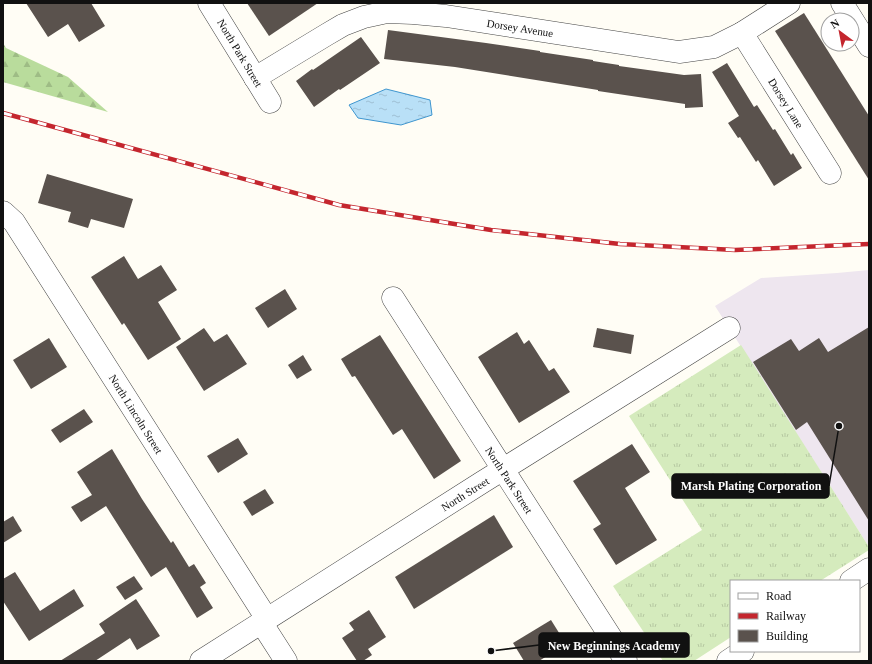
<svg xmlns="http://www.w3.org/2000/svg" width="872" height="664" font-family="Georgia,serif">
<defs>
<pattern id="grass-tufts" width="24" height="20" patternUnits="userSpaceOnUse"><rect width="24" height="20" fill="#d5ebbd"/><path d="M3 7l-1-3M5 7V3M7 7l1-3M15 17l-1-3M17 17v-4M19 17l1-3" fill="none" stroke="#b6c8a1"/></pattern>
<pattern id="forest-firs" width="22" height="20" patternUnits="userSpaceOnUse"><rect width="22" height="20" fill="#b9dc9c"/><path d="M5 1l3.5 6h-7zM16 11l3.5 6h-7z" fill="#9ebc85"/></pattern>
<pattern id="water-ripples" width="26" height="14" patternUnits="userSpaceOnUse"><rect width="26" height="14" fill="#b9e0f7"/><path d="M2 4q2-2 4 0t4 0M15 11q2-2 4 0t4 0" fill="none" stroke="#9ebfd3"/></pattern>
</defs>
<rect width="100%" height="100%" fill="#fffdf5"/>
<path fill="#eee6ef" d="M869,270V547L715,306L761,278L837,273Z"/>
<path fill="url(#grass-tufts)" d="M741,345L869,547V550L820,581H731V637L694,661H663L613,586L702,530L629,416Z"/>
<path fill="url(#forest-firs)" d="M3,43L6,48L68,77L108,112L3,82Z"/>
<path fill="url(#water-ripples)" stroke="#3f96cf" d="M386,89L430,100L432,115L401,125L358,118L349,105Z"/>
<g fill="#5a524d">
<path d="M26,3H91L105,26L79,42L68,24L48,37Z"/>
<path d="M247,3H318L269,36Z"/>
<path d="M804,13L869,116V180L775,31Z"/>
<path d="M388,30L486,43L540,51V52L593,60V61L619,65V66L684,75L701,74L703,107L685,108V104L598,91V90L455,67L384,59Z"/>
<path d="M361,37L380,63L340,90L339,89L314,107L296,81L312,69L313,70Z"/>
<path d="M727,63L754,107L757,105L773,130L775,129L791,155L793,153L802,168L774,186L758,160L756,162L740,137L738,138L728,123L739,116L712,72Z"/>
<path d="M47,174L133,199L124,228L91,219L88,228L68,222L71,212L38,203Z"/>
<path d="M124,256L138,279L161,265L177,290L158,302L181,339L148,360L124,323L122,325L91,277Z"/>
<path d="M285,289L297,309L268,328L255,308Z"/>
<path d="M869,327V521L807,422L796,430L753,362L791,339L799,351L819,338L828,352Z"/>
<path d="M204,328L214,342L227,334L247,364L204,391L176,347Z"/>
<path d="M597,328L634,335L631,354L593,347Z"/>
<path d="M517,332L524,344L529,340L549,371L554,368L570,392L519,423L478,357Z"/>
<path d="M380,335L461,461L434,479L402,429L393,435L355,376L352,377L341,359Z"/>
<path d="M49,338L67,367L31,389L13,360Z"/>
<path d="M303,355L312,370L297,379L288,365Z"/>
<path d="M84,409L93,422L60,443L51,430Z"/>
<path d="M238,438L248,454L218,473L207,456Z"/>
<path d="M632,444L650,472L625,488L657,540L616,565L593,529L601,524L573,481Z"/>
<path d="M112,449L142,499L171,543L173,541L189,567L194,564L206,583L200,587L213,608L197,618L166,567L151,577L106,506L81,522L71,507L92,495L77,472Z"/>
<path d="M265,489L274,503L252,516L243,502Z"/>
<path d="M494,515L513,547L414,609L395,577Z"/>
<path d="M13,516L22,531L3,543V522Z"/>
<path d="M15,572L40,611L74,589L84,606L29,641L3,601V579Z"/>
<path d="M134,576L143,589L125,600L116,587Z"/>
<path d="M136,599L160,636L137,650L130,638L95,661H60L105,633L99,624Z"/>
<path d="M369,610L386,637L368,649L372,655L363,661H357L342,638L354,630L349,623Z"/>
<path d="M551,620L566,644L539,661H524L513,643Z"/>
</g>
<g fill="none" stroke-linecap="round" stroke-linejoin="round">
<g stroke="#444" stroke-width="23">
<g id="minor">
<path d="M209,3L270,102"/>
<path d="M842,3L869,46"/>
<path d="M742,33L830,173"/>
<path d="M255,78L326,35L343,25L364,17L387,12L413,13L446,16L679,52L714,47L742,33L789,3"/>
<path d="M3,212L14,222L267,619"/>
<path d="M393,298L626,661"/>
<path d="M851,581L869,569"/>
<path d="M261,622L286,661"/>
<path d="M201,661L481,483L729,328"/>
<path d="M728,661L743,651"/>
</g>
</g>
<use href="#minor" stroke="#fff" stroke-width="22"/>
<g stroke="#c4262e" stroke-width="4.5">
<path id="rail" d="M3,113L339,205L491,230L620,244L735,250L869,244"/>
</g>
<use href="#rail" stroke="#fff" stroke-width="3" stroke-dasharray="9" stroke-linecap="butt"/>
</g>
<g text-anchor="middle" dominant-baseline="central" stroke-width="4" stroke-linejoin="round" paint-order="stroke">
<g font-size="11" fill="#111" stroke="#fff">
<text transform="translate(520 28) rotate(9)">Dorsey Avenue</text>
<text transform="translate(240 53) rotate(59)">North Park Street</text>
<text transform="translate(786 103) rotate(58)">Dorsey Lane</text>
<text transform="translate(136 414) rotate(58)">North Lincoln Street</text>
<text transform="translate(509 480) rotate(57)">North Park Street</text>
<text transform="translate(465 494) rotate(-32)">North Street</text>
</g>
</g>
<path fill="none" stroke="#111" stroke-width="1.5" d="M839 426L829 486M491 651L539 645"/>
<g fill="#111" stroke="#fff" stroke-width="1.5">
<circle cx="839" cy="426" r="4"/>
<circle cx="491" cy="651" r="4"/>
</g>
<g fill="#111" stroke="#111" stroke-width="1.5">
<rect x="672" y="474" width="157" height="24" rx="4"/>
<rect x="539" y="633" width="150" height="24" rx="4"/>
</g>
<g font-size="12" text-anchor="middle" font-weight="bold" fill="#fff">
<text x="751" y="490">Marsh Plating Corporation</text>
<text x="614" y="650">New Beginnings Academy</text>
</g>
<rect width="872" height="664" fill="none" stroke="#111111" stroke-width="8"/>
<rect x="730" y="580" width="130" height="72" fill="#ffffff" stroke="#a0a0a0"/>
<rect x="738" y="593" width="20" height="6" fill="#ffffff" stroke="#a0a0a0"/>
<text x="766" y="600" font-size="12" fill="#111111">Road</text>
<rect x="738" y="613" width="20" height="6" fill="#c4262e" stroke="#a0a0a0"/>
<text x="766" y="620" font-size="12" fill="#111111">Railway</text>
<rect x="738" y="630" width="20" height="12" fill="#5a524d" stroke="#a0a0a0"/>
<text x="766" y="640" font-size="12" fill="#111111">Building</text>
<g transform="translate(840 32) rotate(328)"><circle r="19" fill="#ffffff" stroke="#a0a0a0"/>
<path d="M0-3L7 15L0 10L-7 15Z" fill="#c4262e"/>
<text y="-6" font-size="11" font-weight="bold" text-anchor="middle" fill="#111111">N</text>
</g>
</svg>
